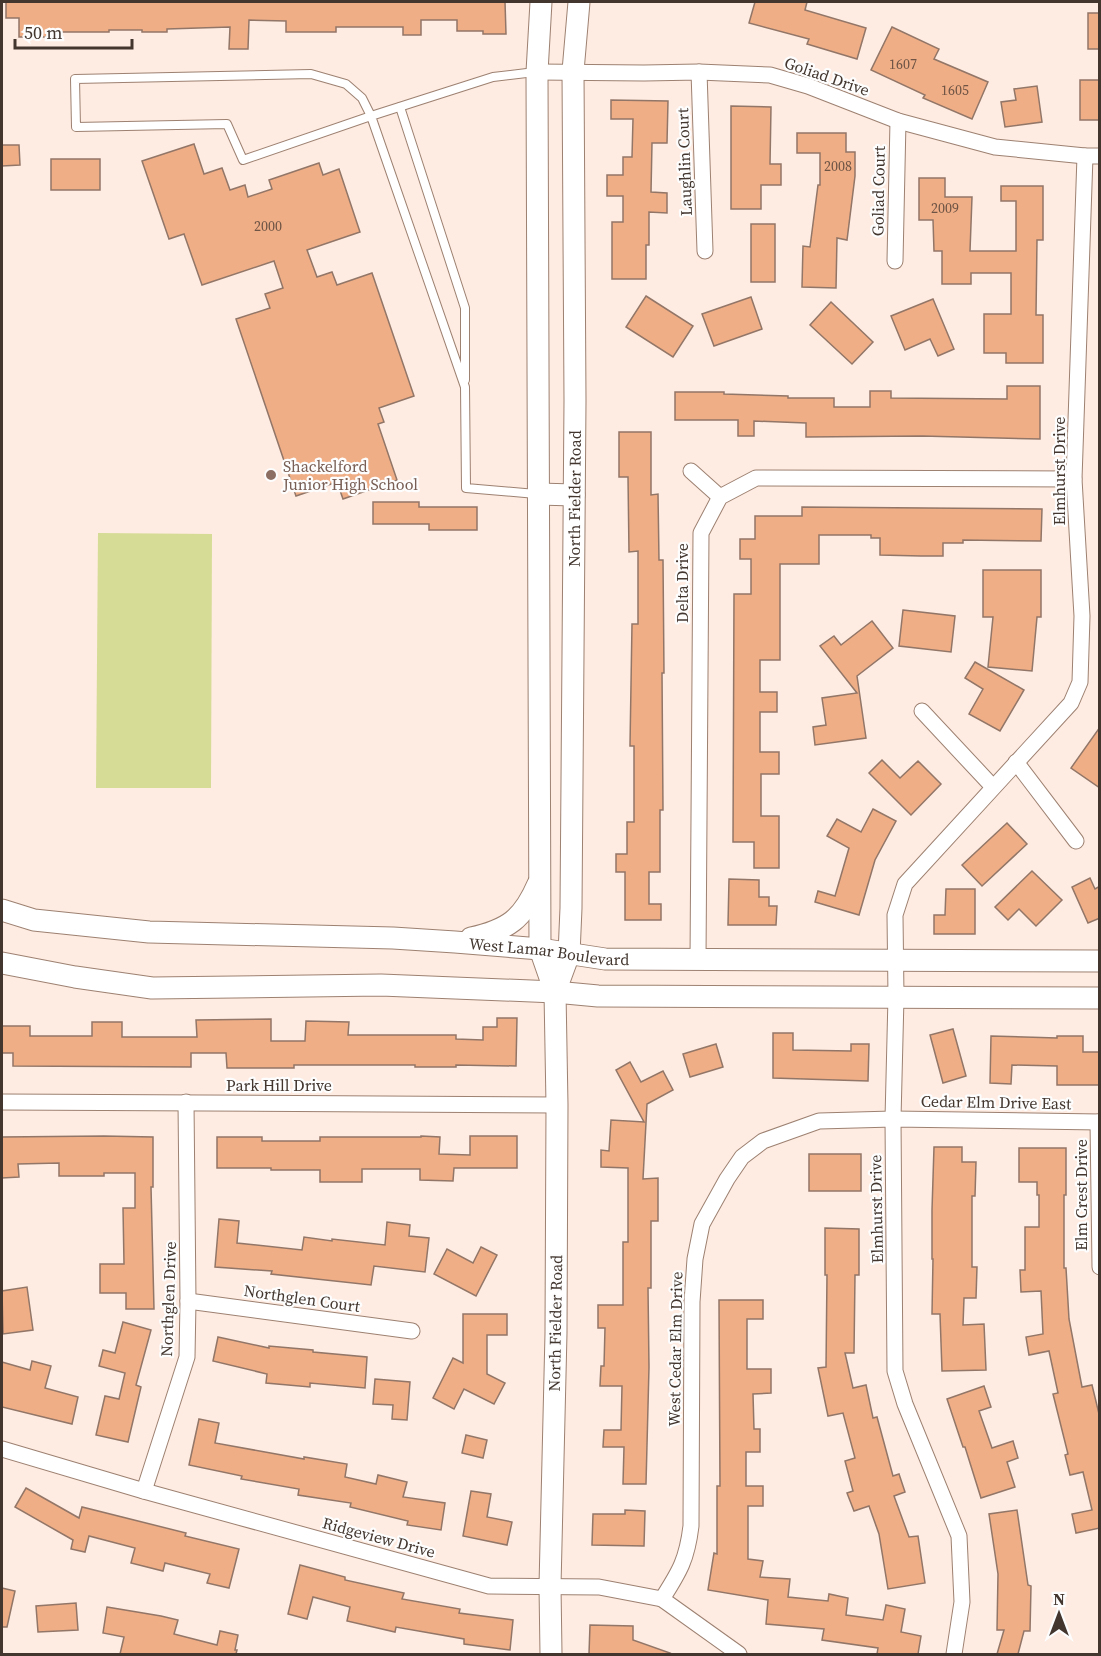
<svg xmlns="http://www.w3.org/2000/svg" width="1101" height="1656" font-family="'Source Serif 4',serif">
<rect width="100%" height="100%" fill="#feebe1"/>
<path fill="#d6dc95" d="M98,533L212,534L211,788H96Z"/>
<g fill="#f0ae86" stroke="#927667" stroke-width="1.5">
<path d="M6,2H505L506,34H483V31H457V20H421V35H403V27H336V32H286V21L249,20L248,49H229L230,27L167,29V32H142V30H109V32H48V37H19V18H6Z"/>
<path d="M755,2H807L805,10L866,28L857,59L807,44L809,39L749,23Z"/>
<rect x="1088" y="13" width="12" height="36"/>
<path d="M892,27L939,49L934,59L988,82L972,119L923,98L925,95L871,70Z"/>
<rect x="1080" y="80" width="20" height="40"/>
<path d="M1037,86L1042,122L1005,127L1001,102L1016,100L1014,89Z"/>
<path d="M611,100L668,101L667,143H652L651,192L667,193V213L649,212V245H646V279H612V222H623V196H607V175H623V157H632L633,119H611Z"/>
<path d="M731,106L771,107L770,164H781V185H761V209H731Z"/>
<path d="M797,133H846V152H855V176L847,240L837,238L836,288L802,287L803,246L810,247L818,185H820V153H797Z"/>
<path d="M194,144L204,174L222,168L230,190L245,185L248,197L272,189L269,180L319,163L323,175L339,169L360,232L307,250L317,277L332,272L337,285L372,273L414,396L379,408L384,422L378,424L397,480L343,499L337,482L296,496L236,319L270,308L265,294L283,288L274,261L202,285L184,234L169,239L142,161Z"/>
<path d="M2,145H19L20,165L2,166Z"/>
<rect x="51" y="159" width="49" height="31"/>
<path d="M919,178H945V197H972L970,251H1016V201H1001V186H1043V240H1037L1036,315H1043V363H1006V353H984V314H1011V273H971V284H942V251H934L933,220H919Z"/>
<rect x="751" y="224" width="24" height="58"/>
<path d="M646,296L693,326L673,357L626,327Z"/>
<path d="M751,297L762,329L714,346L702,314Z"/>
<path d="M933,299L954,349L938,356L930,339L905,350L891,316Z"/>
<path d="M831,302L873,342L852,364L810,325Z"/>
<path d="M1007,386H1040V439L922,436L806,437V423L754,421V436H738V420H675V392H724V394L788,396V398H834V407H870V391H891V398L1007,399Z"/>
<path d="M619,432H651V495L658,494L659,560H663L664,673H662L663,810H660V872H649V904H661V920H625V872H616V854H627V822H634V746H630L632,624H638V551L629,552L628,477H619Z"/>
<path d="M373,502H419V507H477V530H429V524H373Z"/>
<path d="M802,507L1042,509L1041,541L963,540V543H943V556H921L880,555V538H871V535H819V564H780V660H760V692H777V712H760V752H779V774H761V816H779V868H754V842H733L734,594H751V559H740V539H755V516H802Z"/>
<path d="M983,570H1041V617H1037L1032,671L988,667L993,617H983Z"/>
<path d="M903,610L955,616L951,652L899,646Z"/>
<path d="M872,621L893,648L857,676L866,738L815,745L813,727L826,725L822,698L857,693L820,646L834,636L841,645Z"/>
<path d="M975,662L1024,690L1000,731L969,714L983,689L965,678Z"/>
<path d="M1100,727V788L1071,768Z"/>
<path d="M882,760L900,778L918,761L941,784L911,815L869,773Z"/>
<path d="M873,809L896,821L875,860L859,915L815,902L818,891L835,896L849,848L827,836L837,819L861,832Z"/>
<path d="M1007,823L1027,844L982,886L962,865Z"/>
<path d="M1032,871L1062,900L1036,926L1019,909L1008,920L995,907Z"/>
<path d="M1090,878L1095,889L1100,886V918L1088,923L1072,887Z"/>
<path d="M729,879L759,880V897H769V906H777L776,925H728Z"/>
<path d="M946,889H975V934H934V915H945Z"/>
<path d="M497,1018H517L516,1066L456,1065V1067H415V1065H294V1068H227L226,1053H191V1067L13,1066V1053H2V1026H30V1036H92V1022H122V1037H197L196,1020L271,1019V1041H305L306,1021L349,1022L348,1035H456V1039L483,1040V1027H497Z"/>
<path d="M953,1029L966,1076L943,1083L930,1035Z"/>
<path d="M773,1033H793V1050L851,1051V1044H869L868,1081L773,1078Z"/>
<path d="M991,1036L1057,1038V1036H1083V1052H1100V1085H1057V1066L1012,1065L1011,1084L990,1083Z"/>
<path d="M716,1044L723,1067L690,1077L683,1054Z"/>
<path d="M630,1062L641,1082L663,1071L673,1090L647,1104L643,1179L658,1178V1221H651V1288H648L649,1367L646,1484H623L624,1447H603L604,1430H621L622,1386H600L601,1366H604L605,1328H598V1305H623V1242H628V1168L601,1167V1150L609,1151L611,1120L644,1122L616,1070Z"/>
<path d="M104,1136L153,1137V1187H151L154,1309H126V1293H100V1264H124L123,1208H135V1173H104V1176H59V1163L18,1164L19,1177L2,1178V1137Z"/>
<path d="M421,1136L440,1137L439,1154L470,1155V1136H517V1168H454L453,1181L420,1180V1169H362V1182H320V1170H271V1168H217V1137H262V1141H320V1137H421Z"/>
<path d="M934,1147H962V1162H976L975,1196H972V1267H977L976,1298H964L963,1325L984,1324L986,1370L942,1371L940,1314H932L933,1259H932V1210Z"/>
<path d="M1019,1148H1066V1195H1064V1268H1066L1069,1319L1082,1387L1092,1385L1100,1418V1528L1076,1533L1072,1514L1092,1510L1083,1472L1070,1475L1065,1455L1068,1454L1053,1394L1058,1393L1049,1351L1029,1355L1026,1337L1043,1334L1041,1291L1021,1292L1020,1270H1025V1227H1039V1195H1037V1182H1019Z"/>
<rect x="809" y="1154" width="52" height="37"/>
<path d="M219,1219L239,1221L237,1243L302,1250L304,1237L332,1241V1239L385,1245L387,1222L410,1225L409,1236L429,1238L425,1272L374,1266L371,1285L271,1274L272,1271L215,1267Z"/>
<path d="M825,1228L859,1229V1275H855L854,1353H845L853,1388L866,1385L873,1418L877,1417L893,1476L899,1474L905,1492L894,1496L909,1537L918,1536L925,1583L888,1589L879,1534L869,1506L854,1511L847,1493L853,1491L845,1461L855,1458L843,1413L828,1416L818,1368L826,1367L827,1275H825Z"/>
<path d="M481,1247L497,1255L476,1296L434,1274L447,1249L473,1263Z"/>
<path d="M27,1287L33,1330L3,1334L2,1291Z"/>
<path d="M719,1300H763V1319H747V1369H771V1393L753,1394L754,1429H760V1452H746V1486H763V1506H748V1559L763,1561L760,1577L790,1579L788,1597L828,1601L829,1594L848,1598L846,1615L883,1620L886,1605L905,1609L901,1632L921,1636L918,1654H877L878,1648L822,1640L824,1629L766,1624L768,1600L708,1590L714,1553L717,1554V1486H720Z"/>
<path d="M463,1314H507V1335H487V1374L505,1383L494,1404L464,1389L454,1409L433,1398L453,1358L463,1363Z"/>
<path d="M123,1322L151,1330L136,1385L141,1387L128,1442L96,1435L105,1396L119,1399L125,1373L99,1366L103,1350L115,1353Z"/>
<path d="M218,1337L269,1348V1346L313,1350V1352L367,1357L365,1388L310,1383V1387L266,1383L267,1374L213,1361Z"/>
<path d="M32,1361L51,1366L45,1388L78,1397L72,1424L2,1407V1362L30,1370Z"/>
<path d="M375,1379L410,1382L407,1420L392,1419L393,1405L373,1404Z"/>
<path d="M984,1386L991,1407L979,1411L992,1448L1013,1441L1018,1458L1007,1462L1015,1487L981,1498L965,1447H963L947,1399Z"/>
<path d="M199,1419L219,1423L215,1443L304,1459V1457L347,1464L345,1477L376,1484L378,1475L407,1482L403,1497L445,1503L441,1530L407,1525L408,1521L350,1507L351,1503L298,1495L299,1489L241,1479L242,1476L189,1465Z"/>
<path d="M466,1435L487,1440L483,1458L462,1453Z"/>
<path d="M26,1488L79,1518L82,1507L186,1533L185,1536L239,1549L229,1588L207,1583L210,1574L165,1563L163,1571L131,1563L135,1548L89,1536L85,1552L71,1549L73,1540L15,1507Z"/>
<path d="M471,1491L491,1494L487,1517L512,1522L507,1545L463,1536Z"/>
<path d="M625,1510L645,1511L644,1546L592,1545L593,1514H625Z"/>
<path d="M1017,1510L1028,1585L1031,1586L1030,1631H1024L1018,1654H997L1004,1630H997L998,1574L989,1514Z"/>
<path d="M300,1565L345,1577V1580L404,1593L402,1599L460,1609L459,1613L513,1620L510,1650L464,1644V1639L396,1627L395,1632L347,1621L350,1607L313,1597L307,1619L288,1614Z"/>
<path d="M2,1588L15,1591L7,1627H2Z"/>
<path d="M76,1603L78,1630L38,1632L36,1606Z"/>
<path d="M107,1607L161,1616L178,1620L174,1634L217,1645L220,1631L238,1635L235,1650H237L236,1654H120L124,1637L103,1633Z"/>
<path d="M590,1625L633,1626V1640L670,1653L669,1654H589Z"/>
</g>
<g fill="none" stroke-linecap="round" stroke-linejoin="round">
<g stroke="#9d8171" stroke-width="10">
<g id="service">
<path d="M535,72L493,77L371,116L243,160L227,124L76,127L75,79L311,74L346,84L362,98L371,116L465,387L466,488L536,494"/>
<path d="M400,107L465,308V380"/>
</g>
</g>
<g stroke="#9d8171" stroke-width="17">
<g id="minor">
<path d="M537,72L644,73L699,72L770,75L808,86L898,121L995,147L1085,156H1100"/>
<path d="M699,72L705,251"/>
<path d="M895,261L898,121"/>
<path d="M691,471L720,497"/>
<path d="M922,711L993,787"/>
<path d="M1016,762L1076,841"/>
<path d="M698,960L701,533L720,497L756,478L1074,479"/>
<path d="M2,1102L557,1105"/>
<path d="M1098,1122L1100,1267"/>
<path d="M188,1301L412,1331"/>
<path d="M2,1449L144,1491L489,1586L599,1587L662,1599L739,1654"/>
<path d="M144,1491L187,1357L188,1301L186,1102"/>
<path d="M662,1599C680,1571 687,1559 691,1526L692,1302L695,1259L702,1224L727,1179L742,1157L763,1141L819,1121L893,1119L1100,1122"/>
<path d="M954,1654L962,1602L959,1536L905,1404L895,1371L893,1119L896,997L895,915L905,884L1071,703L1080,682L1082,616L1074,479L1085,156"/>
</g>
</g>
<g stroke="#9d8171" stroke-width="23">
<g id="secondary">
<path d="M541,2L537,72L540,949L555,992L557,1105L556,1333L550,1586L551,1654"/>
<path d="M538,494L574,495"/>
<path id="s1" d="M2,910L34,920L149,932L393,938L455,942L540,949L605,959L1100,961"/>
<path d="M471,938C508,930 523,919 538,884"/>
<path d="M2,963L75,977L152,988L381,985L555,992L598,996L1100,998"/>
<path id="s2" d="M555,992L569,954L571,908L575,401L573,71L579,2"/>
</g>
</g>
<use href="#service" stroke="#fff" stroke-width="8"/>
<use href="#minor" stroke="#fff" stroke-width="15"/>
<use href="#secondary" stroke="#fff" stroke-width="21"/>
</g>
<circle fill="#8d6e63" stroke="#fdfdfd" stroke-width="2" cx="271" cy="475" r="6"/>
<g text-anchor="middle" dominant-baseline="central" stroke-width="4.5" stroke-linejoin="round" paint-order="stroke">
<g font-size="14" fill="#6e5445">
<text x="903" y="64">1607</text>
<text x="955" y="90">1605</text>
<text x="838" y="166">2008</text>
<text x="945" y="208">2009</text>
<text x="268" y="226">2000</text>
</g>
<g font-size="16" fill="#42362f" stroke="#fdfdfd">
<text transform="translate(827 76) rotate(19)">Goliad Drive</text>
<text transform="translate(684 162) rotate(-92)">Laughlin Court</text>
<text transform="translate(878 191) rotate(-89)">Goliad Court</text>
<text transform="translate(1059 471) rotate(-90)">Elmhurst Drive</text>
<text stroke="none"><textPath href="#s2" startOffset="496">North Fielder Road</textPath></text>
<text transform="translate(682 583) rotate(-90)">Delta Drive</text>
<text stroke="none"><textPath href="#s1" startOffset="550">West Lamar Boulevard</textPath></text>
<text x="279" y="1085">Park Hill Drive</text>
<text transform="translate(996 1102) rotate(1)">Cedar Elm Drive East</text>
<text transform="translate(1081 1195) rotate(-90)">Elm Crest Drive</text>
<text transform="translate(876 1209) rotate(-91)">Elmhurst Drive</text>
<text transform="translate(302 1298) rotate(8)">Northglen Court</text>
<text transform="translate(168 1299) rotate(-88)">Northglen Drive</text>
<text transform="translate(555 1323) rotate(-89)">North Fielder Road</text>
<text transform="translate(675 1349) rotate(-89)">West Cedar Elm Drive</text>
<text transform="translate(379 1537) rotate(15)">Ridgeview Drive</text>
</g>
<g font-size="16" fill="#785e54" stroke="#fdfdfd" text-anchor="start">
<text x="283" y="466">Shackelford<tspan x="283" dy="18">Junior High School</tspan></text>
</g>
</g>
<rect width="1101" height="1656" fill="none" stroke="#42362f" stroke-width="6"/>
<g transform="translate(1059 1614)" stroke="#fdfdfd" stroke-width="4.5" paint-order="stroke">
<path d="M0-4.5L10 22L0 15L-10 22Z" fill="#42362f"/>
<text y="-9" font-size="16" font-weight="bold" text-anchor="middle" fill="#42362f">N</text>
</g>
<path d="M15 39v9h117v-9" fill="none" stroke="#42362f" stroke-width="3"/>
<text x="24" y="39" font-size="18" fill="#42362f" stroke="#fdfdfd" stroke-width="4.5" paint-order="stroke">50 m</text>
</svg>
